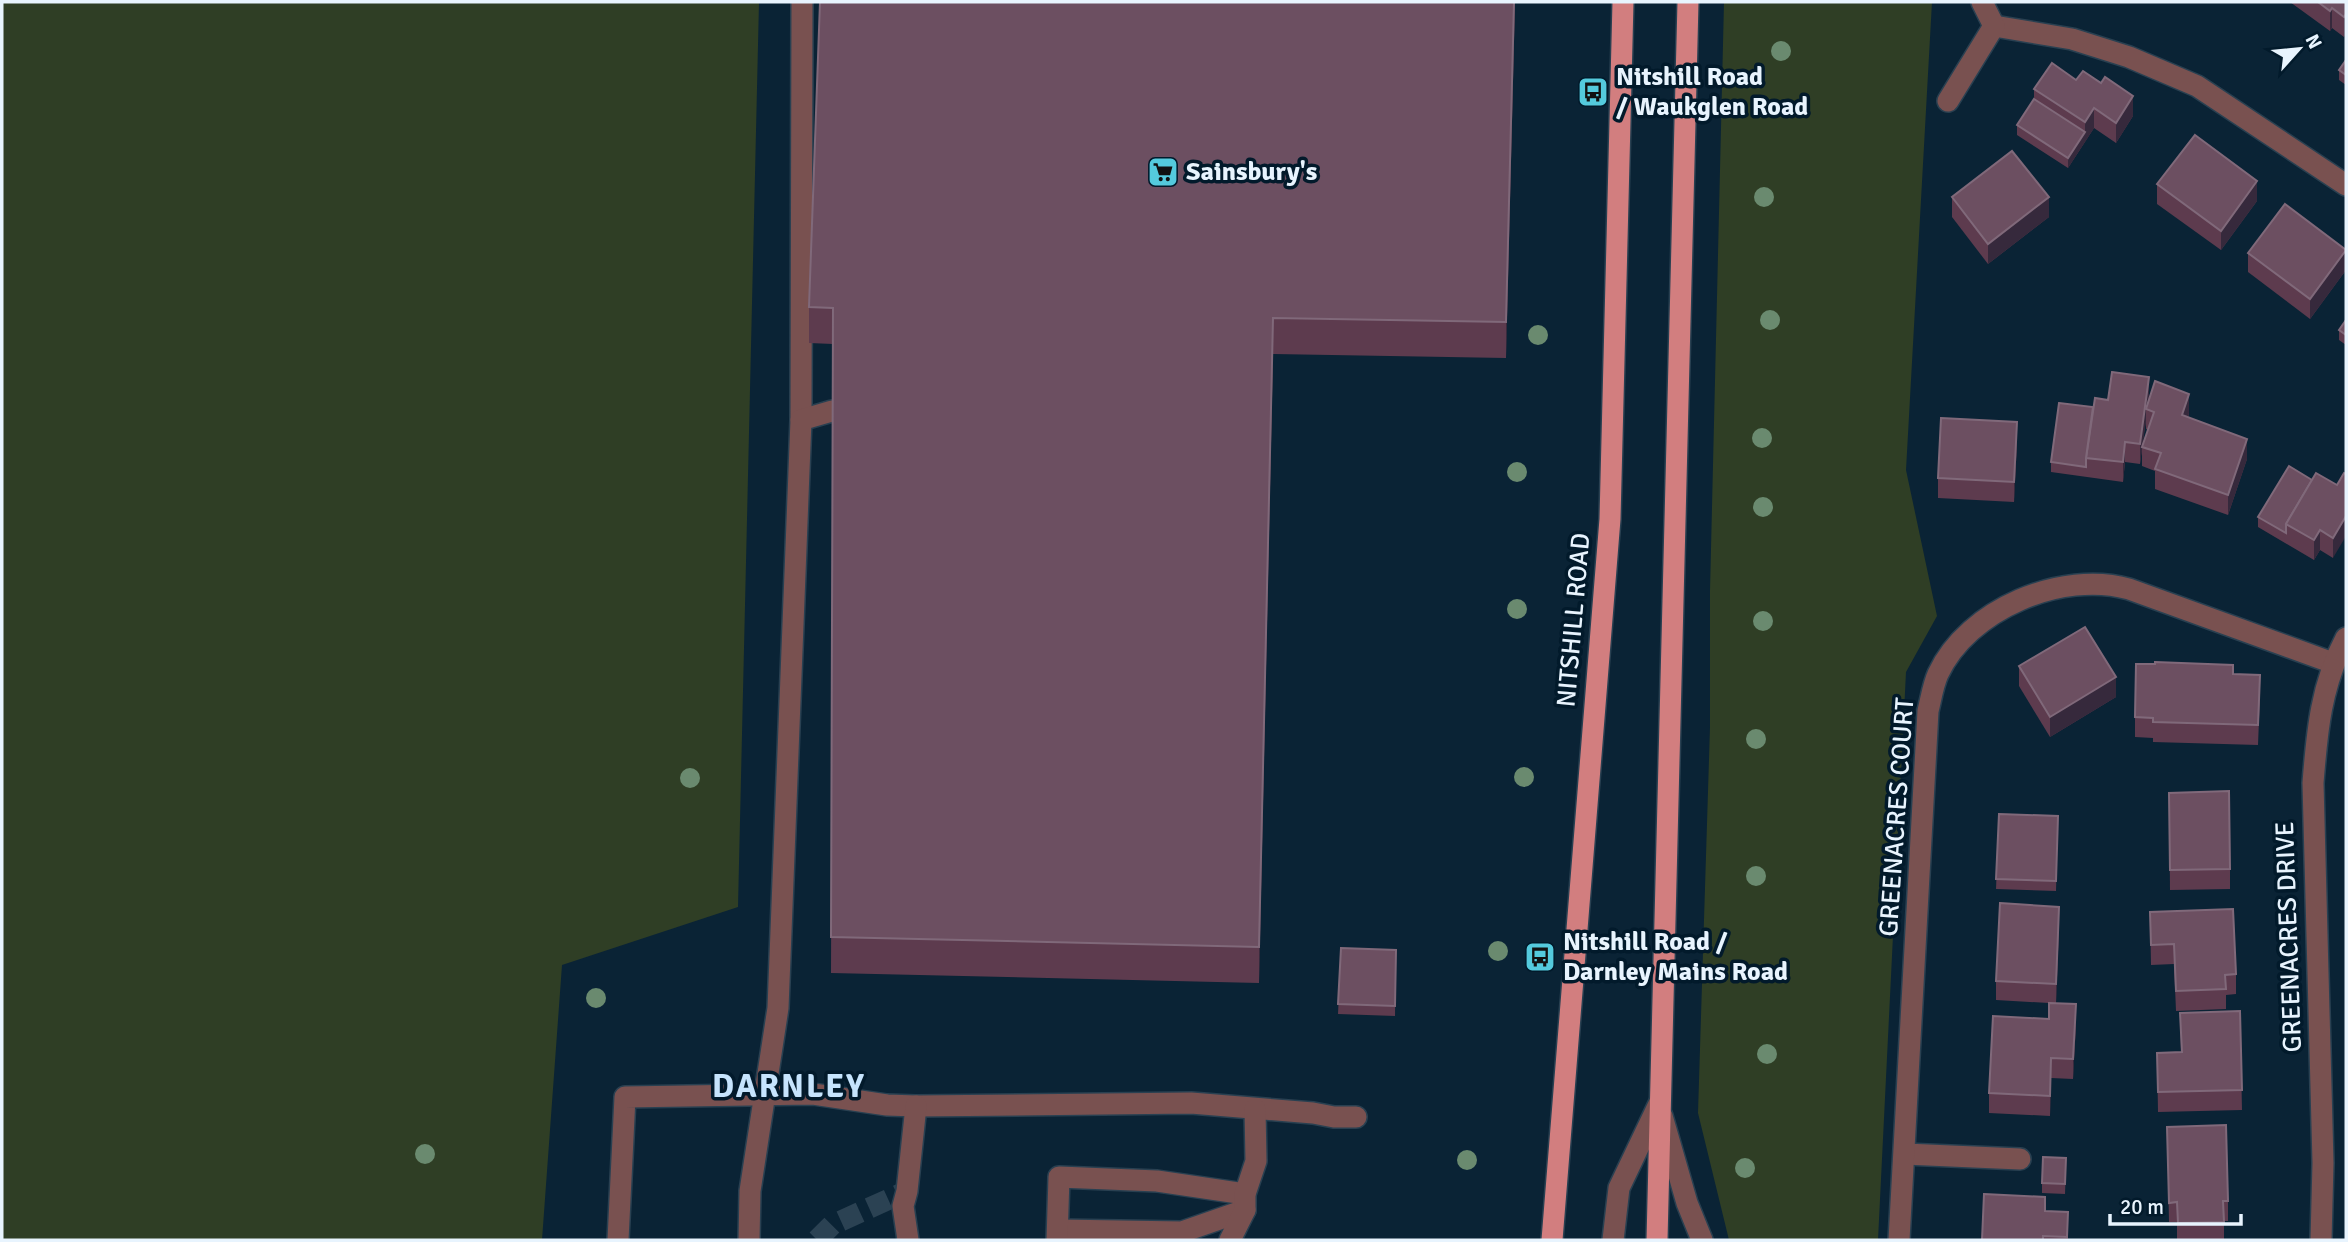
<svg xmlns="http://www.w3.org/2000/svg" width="2348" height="1242" font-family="Signika,sans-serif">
<rect width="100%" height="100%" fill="#0a2335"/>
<g fill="#2f3e25">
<path d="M2,2H759L738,907L562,965L542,1240H2Z"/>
<path d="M1724,2H1932L1906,470L1937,616L1906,672L1878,1240H1729L1698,1113L1710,727V591Z"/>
</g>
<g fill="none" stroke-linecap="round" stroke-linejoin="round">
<path stroke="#2b4253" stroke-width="21" stroke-dasharray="21 10" stroke-linecap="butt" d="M817,1240L832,1225L907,1191"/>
<g stroke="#294051" stroke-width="24">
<g id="minor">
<path d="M1994,26L2072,39L2129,57L2197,86L2346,185"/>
<path d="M1948,101L1994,26L1982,2"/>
<path d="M801,420L802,2"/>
<path d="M1662,1116L1687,1203L1702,1240"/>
<path d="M1905,1154L2020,1159"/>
<path d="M1058,1230L1182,1232L1245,1210"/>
<path d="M618,1240L625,1097L813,1094L887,1105L916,1106L1191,1103L1313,1113L1334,1117H1356"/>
<path d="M749,1240L750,1191L778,1008L801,420L832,411"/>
<path d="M908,1240L903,1206L907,1191L916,1106"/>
<path d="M1057,1240L1059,1177L1157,1181L1245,1194"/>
<path d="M1230,1240L1245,1210V1194L1256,1161L1255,1109"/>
<path d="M1613,1240L1619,1188L1659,1104"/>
<path d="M1899,1240L1928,711C1931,699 1933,685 1938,674C1968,609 2062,570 2129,589L2333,663"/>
<path d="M2321,1240L2323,1163L2313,783C2317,731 2321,685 2346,638"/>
</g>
</g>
<g stroke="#294051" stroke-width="24">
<g id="major">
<path d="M1552,1240L1610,519L1623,2"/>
<path d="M1657,1240L1688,2"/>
</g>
</g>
<use href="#minor" stroke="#795150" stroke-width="21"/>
<use href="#major" stroke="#d27e7f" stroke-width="21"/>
</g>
<g fill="#6a8a6f">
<circle cx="1781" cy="51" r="10"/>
<circle cx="1764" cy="197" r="10"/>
<circle cx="1770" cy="320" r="10"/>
<circle cx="1538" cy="335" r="10"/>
<circle cx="1762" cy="438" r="10"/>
<circle cx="1517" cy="472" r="10"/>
<circle cx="1763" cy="507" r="10"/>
<circle cx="1517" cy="609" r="10"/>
<circle cx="1763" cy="621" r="10"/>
<circle cx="1756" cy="739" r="10"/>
<circle cx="1524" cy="777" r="10"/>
<circle cx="690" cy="778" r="10"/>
<circle cx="1756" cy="876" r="10"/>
<circle cx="1498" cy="951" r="10"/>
<circle cx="596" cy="998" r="10"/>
<circle cx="1767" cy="1054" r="10"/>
<circle cx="425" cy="1154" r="10"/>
<circle cx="1467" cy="1160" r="10"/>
<circle cx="1745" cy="1168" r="10"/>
</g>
<g fill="#5d3b4e" fill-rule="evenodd">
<path d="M1515,2L1506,358L1273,354L1259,983L831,973L833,344L809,343V307Z"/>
<path d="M2290,2H2346L2344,37L2332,28L2330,31Z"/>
<path d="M2346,60V85L2339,80V70Z"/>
<path d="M2034,89L2133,116L2116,143L2094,128L2068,168L2017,135V125L2034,99Z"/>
<path d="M2157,184L2257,201L2221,250L2157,204Z"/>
<path d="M1952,197L2049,217L1988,264L1952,217Z"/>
<path d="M2248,253L2346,270L2310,319L2248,272Z"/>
<path d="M2346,320V345L2339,340V330Z"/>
<path d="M2149,397L2148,402L2189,413L2188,418L2247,459L2228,515L2155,489V471L2142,466V448L2140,464L2125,462L2123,482L2051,472V462L2093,407L2108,400ZM2146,421V429L2148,430L2142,445Z"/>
<path d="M2017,442L2014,502L1938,498V478Z"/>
<path d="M2312,480L2337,485L2333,558L2320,550L2314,560L2258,527V517Z"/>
<path d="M2019,666L2116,697L2050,737L2019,686Z"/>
<path d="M2233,674L2260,695L2258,745L2153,742V738L2135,737V717Z"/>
<path d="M2169,793L2230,869V889L2170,890Z"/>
<path d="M1999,814L2058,816L2056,891L1996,889Z"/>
<path d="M2150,912L2236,974V994L2226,995V1009L2176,1011L2174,964L2151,965Z"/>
<path d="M2059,927L2056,1003L2076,1024L2073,1079L2051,1078L2050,1116L1989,1113V1093L2049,1019V1003L1996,1000V981Z"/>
<path d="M1341,948L1396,950L1395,1016L1338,1014Z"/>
<path d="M2240,1011L2242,1110L2158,1112L2157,1053L2181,1052L2180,1013Z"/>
<path d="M2167,1127L2228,1201V1221H2224V1240H2177V1222H2169Z"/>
<path d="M2066,1168L2065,1194L2042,1193V1183Z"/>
<path d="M2045,1211L2068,1212V1240H1982Z"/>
</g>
<g fill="#36293c">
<path d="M1514,2H1515L1506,358V322Z"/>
<path d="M2332,8V28L2330,31V11Z"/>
<path d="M2346,14V34L2344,37V17Z"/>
<path d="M2133,96V116L2116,143V123Z"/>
<path d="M2094,108V128L2085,142V122Z"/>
<path d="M2085,132V142L2068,168V158Z"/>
<path d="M2257,181V201L2221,250V231Z"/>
<path d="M2049,197V217L1988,264V244Z"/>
<path d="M2346,250V270L2310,319V299Z"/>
<path d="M1273,318V354L1259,983V947Z"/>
<path d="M2149,377V397L2147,410L2146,409V421L2140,464V444Z"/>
<path d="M2189,394V413L2182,435V415Z"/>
<path d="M2017,422V442L2014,502V482Z"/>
<path d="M2247,439V459L2228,515V495Z"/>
<path d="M2125,442V462L2123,482V462Z"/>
<path d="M2346,516V536L2333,558V538Z"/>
<path d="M2320,530V550L2314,560V540Z"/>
<path d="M2116,677V697L2050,737V717Z"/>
<path d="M2059,907V927L2056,1004V984Z"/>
<path d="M2076,1004V1024L2073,1079V1059Z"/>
<path d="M2051,1058V1078L2050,1116V1096Z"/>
</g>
<g fill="#6c4f61" stroke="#80697a" stroke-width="2">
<path d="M820,2H1514L1506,322L1273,318L1259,947L831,937L833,308L809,307Z"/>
<path d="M2318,2H2346V14L2344,17L2332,8L2330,11Z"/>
<path d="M2346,60V75L2339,70Z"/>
<path d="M2052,63L2076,80L2083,71L2101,83L2105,77L2133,96L2116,123L2094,108L2085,122L2034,89Z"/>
<path d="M2034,99L2085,132L2068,158L2017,125Z"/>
<path d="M2195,135L2257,181L2221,231L2157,184Z"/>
<path d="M2012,151L2049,197L1988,244L1952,197Z"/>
<path d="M2285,204L2346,250L2310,299L2248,253Z"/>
<path d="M2346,320V335L2339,330Z"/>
<path d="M2112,372L2149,377L2140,444L2125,442L2123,462L2086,458L2095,398L2108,400Z"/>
<path d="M2155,381L2189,394L2182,415L2247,439L2228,495L2155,469L2161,453L2142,447L2154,412L2146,409Z"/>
<path d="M2059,403L2093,407L2086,458V467L2051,462Z"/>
<path d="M1941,418L2017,422L2014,482L1938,478Z"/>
<path d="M2289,466L2312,480L2286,524V533L2258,517Z"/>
<path d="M2316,473L2337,485L2344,473L2346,474V516L2333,538L2320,530L2314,540L2286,524Z"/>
<path d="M2085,627L2116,677L2050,717L2019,666Z"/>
<path d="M2155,662L2233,665V674L2260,675L2258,725L2153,722V718L2135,717L2136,664H2155Z"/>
<path d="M2229,791L2230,869L2170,870L2169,793Z"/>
<path d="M1999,814L2058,816L2056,881L1996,879Z"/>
<path d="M2000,903L2059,907L2056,984L1996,981Z"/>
<path d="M2233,909L2236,974L2225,975L2226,989L2176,991L2174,944L2151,945L2150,912Z"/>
<path d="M1341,948L1396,950L1395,1006L1338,1004Z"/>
<path d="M2049,1003L2076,1004L2073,1059L2051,1058L2050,1096L1989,1093L1993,1016L2049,1019Z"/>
<path d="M2240,1011L2242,1090L2158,1092L2157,1053L2182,1052L2180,1013Z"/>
<path d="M2226,1125L2228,1201H2223L2224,1222L2178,1223L2177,1202L2169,1203L2167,1127Z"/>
<path d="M2043,1157L2066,1158L2065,1184L2042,1183Z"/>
<path d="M1984,1194L2045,1197V1211L2068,1212L2067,1237L2043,1236V1240H1982Z"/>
</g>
<defs>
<g id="bus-square" transform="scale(1.575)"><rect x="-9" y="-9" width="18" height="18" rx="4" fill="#54cadd" stroke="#021a2b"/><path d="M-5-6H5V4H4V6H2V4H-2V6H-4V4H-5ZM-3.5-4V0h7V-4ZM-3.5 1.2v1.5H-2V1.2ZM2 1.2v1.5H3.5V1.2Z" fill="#111"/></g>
<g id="supermarket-square" transform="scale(1.575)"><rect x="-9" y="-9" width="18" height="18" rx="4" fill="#54cadd" stroke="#021a2b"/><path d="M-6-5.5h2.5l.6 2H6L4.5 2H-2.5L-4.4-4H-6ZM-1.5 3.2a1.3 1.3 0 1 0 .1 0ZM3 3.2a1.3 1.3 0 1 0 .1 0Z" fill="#111"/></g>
</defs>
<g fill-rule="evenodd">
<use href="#bus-square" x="1593" y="92"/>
<use href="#supermarket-square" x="1163" y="172"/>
<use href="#bus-square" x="1540" y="957"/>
</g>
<g text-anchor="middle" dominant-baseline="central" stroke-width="7" stroke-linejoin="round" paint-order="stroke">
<g font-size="26" font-weight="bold" fill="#e8f4fe" stroke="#021a2b" text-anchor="start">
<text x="1616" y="77">Nitshill Road<tspan x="1616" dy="30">/ Waukglen Road</tspan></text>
<text x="1186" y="172">Sainsbury's</text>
<text x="1563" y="942">Nitshill Road /<tspan x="1563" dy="30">Darnley Mains Road</tspan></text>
</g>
<g font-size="26" fill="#e8f4fe" stroke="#021a2b">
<text transform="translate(1574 620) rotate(-85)">NITSHILL ROAD</text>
<text transform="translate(1897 817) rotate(-86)">GREENACRES COURT</text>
<text transform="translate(2289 937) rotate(-92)">GREENACRES DRIVE</text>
</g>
<g font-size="33" font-weight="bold" letter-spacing="2" fill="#c6e4fd" stroke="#021a2b">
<text x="789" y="1086">DARNLEY</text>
</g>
</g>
<rect width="2348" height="1242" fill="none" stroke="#e8f4fe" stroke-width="7"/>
<g transform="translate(2299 49) rotate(63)" stroke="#021a2b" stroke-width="5" paint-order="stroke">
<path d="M0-5L12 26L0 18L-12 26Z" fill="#e8f4fe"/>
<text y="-10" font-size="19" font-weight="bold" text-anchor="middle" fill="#e8f4fe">N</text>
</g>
<path d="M2110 1214v10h131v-10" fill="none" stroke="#e8f4fe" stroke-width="3.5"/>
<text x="2120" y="1214" font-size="21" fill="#e8f4fe" stroke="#021a2b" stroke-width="5" paint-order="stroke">20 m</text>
</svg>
